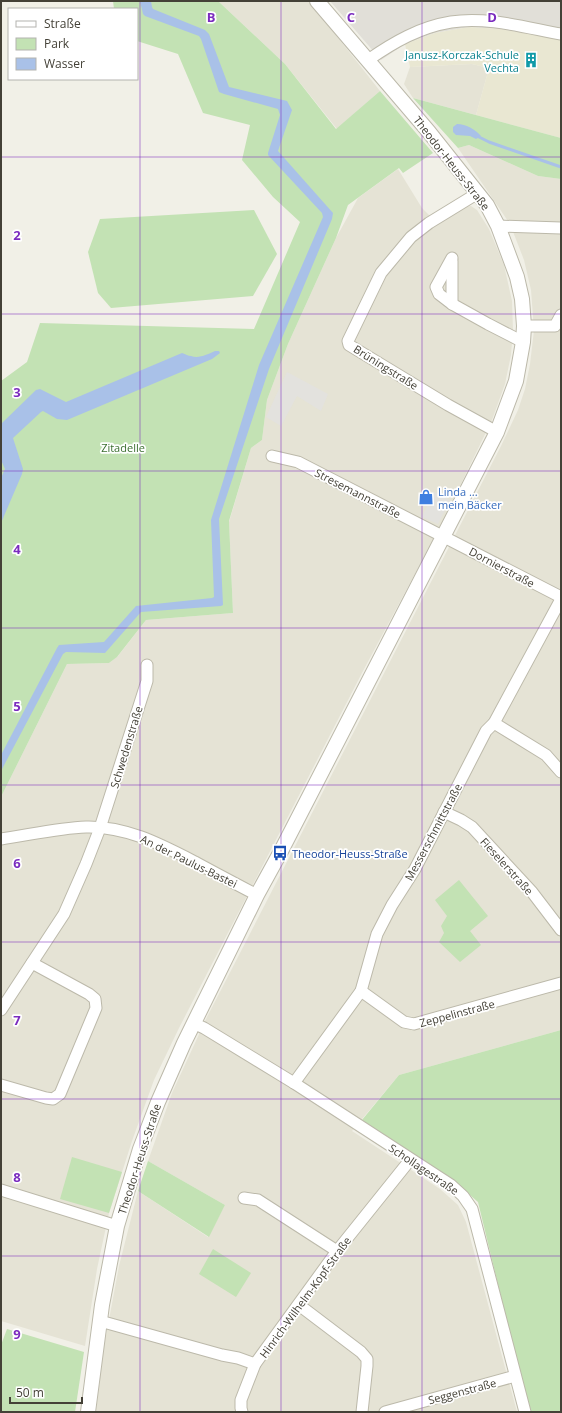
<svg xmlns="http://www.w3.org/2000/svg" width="562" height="1413" font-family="'Open Sans',sans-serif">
<rect width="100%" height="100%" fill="#f1f0e7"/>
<g fill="#e5e3d5">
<path d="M218,1H309L380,91L337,129L285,64Z"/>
<path d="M472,64L489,68L476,115L413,98L404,84L410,67Z"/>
<path d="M469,145L538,176L561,179V1030L399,1075L352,1131L440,1189L458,1205L466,1222L517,1412H96L103,1352L119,1266L138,1191L208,1237L225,1205L148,1161L172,1093L206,1019L501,446L518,410L525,389L530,364L534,330L531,290L524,260L510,224L458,148Z"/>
<path d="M398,169L422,208L437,223L463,207L471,206L477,210L489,229L504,265L512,301L513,330L511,355L505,384L492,420L441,525L363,671L179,1028L154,1080L132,1141L109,1213L97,1269L85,1346L1,1321V797L67,664L109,663L118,656L146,620L233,613L229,522L251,448L262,440L267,400L288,344L336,238L358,198Z"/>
</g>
<path fill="#e1dfd8" d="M330,1H561V39L500,29L469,27L435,33L405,44L381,60Z"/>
<path fill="#e9e7d2" d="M469,27L500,29L561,39V138L476,115L489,68L472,64L410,67L405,44L435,33Z"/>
<g fill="#c3e2b4">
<path d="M113,1H218L285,64L336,129L380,91L433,153L403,173L399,168L348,205L336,238L288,344L267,400L262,440L251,448L229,521L233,613L146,620L117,657L109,663L67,664L1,797V381L27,362L40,323L254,329L300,222L273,197L242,160L250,125L203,113L178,54L137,41V9H114Z"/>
<path d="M413,98L561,138V179L538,176L469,145L458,148Z"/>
<path d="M254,210L277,254L253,296L111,308L98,293L88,252L100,219Z"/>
<path d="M459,880L488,916L470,931L481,945L460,962L439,942L444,933L441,926L447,916L435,900Z"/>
<path d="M561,1030V1412H529L478,1202L449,1177L362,1120L399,1075Z"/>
<path d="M72,1157L122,1172L109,1213L60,1199Z"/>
<path d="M148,1161L225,1205L209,1237L138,1191Z"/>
<path d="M213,1249L251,1273L236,1297L199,1274Z"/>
<path d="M7,1329L84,1352L75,1412H1V1345Z"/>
</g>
<g fill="#e3e2de">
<path d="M287,372L328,394L321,411L297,396L281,426L266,417Z"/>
<path d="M434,492L450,500L438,524L422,517Z"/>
</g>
<g fill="#a9c1e8">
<path d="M140,1H151L152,7L153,9L205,30L209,34L229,87L287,101L292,110L278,151L333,213L332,219L269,369L219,519L223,605L221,606L141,612L105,653L66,652L63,654L1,771V755L57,648L59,645L104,642L136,606L212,598L214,597L211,520L259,365L323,217L322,213L268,155V153L280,115L278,109L224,94L219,92L201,39L199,36L145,16L143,14Z"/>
<path d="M457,124C466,124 475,129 481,136L476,139L470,136L456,135L453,132V127Z"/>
<path d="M215,351H219L220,353L212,359L67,420L57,419L43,411L41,412L13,438L23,469L22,474L1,523V478L5,469L1,460V424L36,390L40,389L66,402L182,353C186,354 188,356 191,356C199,359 208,354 215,351Z"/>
</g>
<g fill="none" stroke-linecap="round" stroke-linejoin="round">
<path stroke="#a9c1e8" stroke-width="3" d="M475,135L489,142L561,167"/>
<g stroke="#bcb9aa" stroke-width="13">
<g id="minor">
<path d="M368,60C394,42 420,27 451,22C486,16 527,28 561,34"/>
<path d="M478,193L429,223L411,237L381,273L348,341L349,345L448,405L497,432"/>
<path d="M498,226L561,228"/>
<path d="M452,258L436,287L439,294L452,304L488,324L523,342"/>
<path d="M452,304V261"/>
<path d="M524,326H555L561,315"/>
<path d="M272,456L298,462L561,597"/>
<path d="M494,723L546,755L561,772"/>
<path d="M444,812L461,820L472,827L532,892L561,930"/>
<path d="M1,839C29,835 58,828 86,827C126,826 160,844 195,862C215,873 236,884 257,895"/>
<path d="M361,991L404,1022L414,1024L561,983"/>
<path d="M1,1010L64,914L86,864L100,828L147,681V665"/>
<path d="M193,1023L204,1028L294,1083L451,1185L463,1196L472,1209L525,1412"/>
<path d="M294,1083L361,991L377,934L392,905L415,869L486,731L494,723L561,599"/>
<path d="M1,1085L46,1098L53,1099L60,1094L96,1008L95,999L89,994L32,963"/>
<path d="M1,1190L117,1226"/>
<path d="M244,1198L258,1200L337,1251"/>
<path d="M299,1305L361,1352L367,1359V1366L362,1412"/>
<path d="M100,1321L222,1355L238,1358L255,1364"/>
<path d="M242,1412L241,1408V1400L255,1364L337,1251L410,1160"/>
<path d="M385,1412L515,1376"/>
</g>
</g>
<g stroke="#bcb9aa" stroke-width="16">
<path id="tertiary" d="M88,1412L102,1305L117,1226L140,1149L158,1102L184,1043L257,895L280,853L497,432L516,381L523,342L524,326L522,299L517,277L498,226L487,205L429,132L317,1"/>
</g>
<use href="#minor" stroke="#fff" stroke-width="11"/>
<use href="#tertiary" stroke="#fff" stroke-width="14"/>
</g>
<path fill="none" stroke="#7b2cbf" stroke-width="1" stroke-opacity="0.55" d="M140,1V1412M281,1V1412M422,1V1412M1,157H561M1,314H561M1,471H561M1,628H561M1,785H561M1,942H561M1,1099H561M1,1256H561"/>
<defs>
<g id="building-bare" transform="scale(1.2)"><path d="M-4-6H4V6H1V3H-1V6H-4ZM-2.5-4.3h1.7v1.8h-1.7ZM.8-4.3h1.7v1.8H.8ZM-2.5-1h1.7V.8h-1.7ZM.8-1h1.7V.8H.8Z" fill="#0f9aa8" stroke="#fff" stroke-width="2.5" paint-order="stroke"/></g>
<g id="shop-bare" transform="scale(1.2)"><path d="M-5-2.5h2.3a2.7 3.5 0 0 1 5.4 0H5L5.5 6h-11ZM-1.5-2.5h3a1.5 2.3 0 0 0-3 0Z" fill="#3f7fe0" stroke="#fff" stroke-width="2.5" paint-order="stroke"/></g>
<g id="bus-bare" transform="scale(1.2)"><path d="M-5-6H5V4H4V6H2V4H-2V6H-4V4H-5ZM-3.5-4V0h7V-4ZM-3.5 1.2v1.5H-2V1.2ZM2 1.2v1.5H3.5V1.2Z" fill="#1a4fb4" stroke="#fff" stroke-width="2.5" paint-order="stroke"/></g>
</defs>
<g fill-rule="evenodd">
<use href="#building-bare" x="531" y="60"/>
<use href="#shop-bare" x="426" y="497"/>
<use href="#bus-bare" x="280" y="853"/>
</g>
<g text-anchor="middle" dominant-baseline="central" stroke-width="3.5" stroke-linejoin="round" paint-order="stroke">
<g font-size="11" fill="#0d838f" stroke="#fff" text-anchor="end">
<text x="519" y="54">Janusz-Korczak-Schule<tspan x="519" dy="13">Vechta</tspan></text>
</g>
<g font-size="11" fill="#444137" stroke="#fff">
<text transform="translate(452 163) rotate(52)">Theodor-Heuss-Straße</text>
<text transform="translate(386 367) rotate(32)">Brüningstraße</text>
<text transform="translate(358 493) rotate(27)">Stresemannstraße</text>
<text transform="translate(502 567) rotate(28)">Dornierstraße</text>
<text transform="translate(126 747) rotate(-73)">Schwedenstraße</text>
<text transform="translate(433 832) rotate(-62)">Messerschmittstraße</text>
<text transform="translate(189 861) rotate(26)">An der Paulus-Bastei</text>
<text transform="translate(507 866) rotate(48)">Fieselerstraße</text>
<text transform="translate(457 1013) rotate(-15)">Zeppelinstraße</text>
<text transform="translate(139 1159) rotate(-72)">Theodor-Heuss-Straße</text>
<text transform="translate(424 1169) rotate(34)">Schollagestraße</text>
<text transform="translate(305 1297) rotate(-54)">Hinrich-Wilhelm-Kopf-Straße</text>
<text transform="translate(462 1391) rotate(-15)">Seggenstraße</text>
</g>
<g font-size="11" fill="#3b6f30" stroke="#fff">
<text x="123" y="447">Zitadelle</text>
</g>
<g font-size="11" fill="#366cbe" stroke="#fff" text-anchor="start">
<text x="438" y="491">Linda ...<tspan x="438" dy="13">mein Bäcker</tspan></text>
</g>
<g font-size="11" fill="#164399" stroke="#fff" text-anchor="start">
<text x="292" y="853">Theodor-Heuss-Straße</text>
</g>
</g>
<g font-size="13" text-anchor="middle" font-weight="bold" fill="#7b2cbf" stroke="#fff" stroke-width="3.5" stroke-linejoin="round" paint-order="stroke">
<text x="211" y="22">B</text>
<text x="351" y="22">C</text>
<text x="492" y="22">D</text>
<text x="17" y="240">2</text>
<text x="17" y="397">3</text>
<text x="17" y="554">4</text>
<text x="17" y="711">5</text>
<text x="17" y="868">6</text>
<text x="17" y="1025">7</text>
<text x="17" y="1182">8</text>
<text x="17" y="1339">9</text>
</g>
<rect width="562" height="1413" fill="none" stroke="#444137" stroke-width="4"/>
<rect x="8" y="8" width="130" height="72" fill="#ffffff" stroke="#b4b3af"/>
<rect x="16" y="21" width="20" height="6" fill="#ffffff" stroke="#b4b3af"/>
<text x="44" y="28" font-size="12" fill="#444137">Straße</text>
<rect x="16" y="38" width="20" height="12" fill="#c3e2b4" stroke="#b4b3af"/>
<text x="44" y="48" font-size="12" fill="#444137">Park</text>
<rect x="16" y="58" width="20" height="12" fill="#a9c1e8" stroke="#b4b3af"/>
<text x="44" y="68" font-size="12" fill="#444137">Wasser</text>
<path d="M10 1397v6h72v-6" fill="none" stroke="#444137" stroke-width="2"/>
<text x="16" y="1397" font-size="12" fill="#444137" stroke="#ffffff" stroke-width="3" paint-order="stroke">50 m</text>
</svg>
